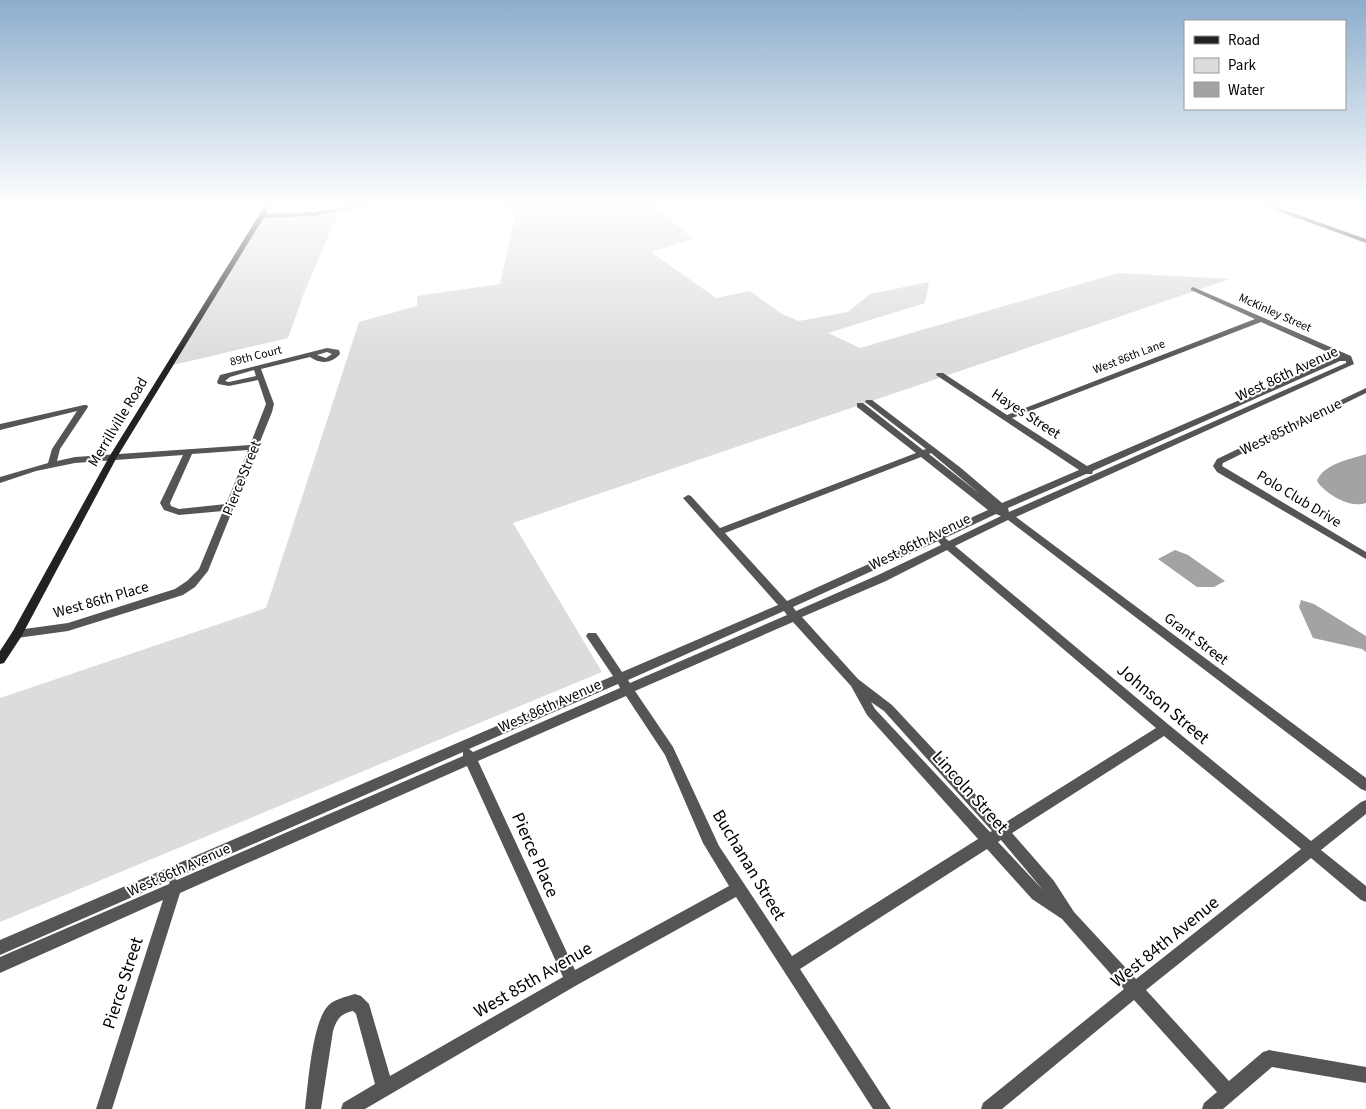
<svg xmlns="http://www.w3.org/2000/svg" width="1366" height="1109" font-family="'Source Sans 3',sans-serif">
<rect width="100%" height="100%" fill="#fff"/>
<g fill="#dcdcdc">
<path d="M501,204H653L693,239L651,252L716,298L750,291L782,314L799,321L848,312L870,294L929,282L925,303L828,333L860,348L1118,273L1230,279L513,523L602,672L0,922V698L266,608L359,322L417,306V296L500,284L515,218Z"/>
<path d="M339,211L304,293L288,338L169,366L262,216Z"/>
</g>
<g fill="#a3a3a3">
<path d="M1366,454V503C1351,509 1325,494 1317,481C1323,464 1351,459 1366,454Z"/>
<path d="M1175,550L1188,555L1225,581L1214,587H1197L1158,559Z"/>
<path d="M1301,600L1314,604L1366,636V652L1362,649L1313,638L1299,607Z"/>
</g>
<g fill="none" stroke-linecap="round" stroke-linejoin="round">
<g fill="#555" fill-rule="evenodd">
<path d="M365,204H379L314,216L262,218L259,216L262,214L314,212Z"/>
<path d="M1193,287L1351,356L1354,364L1016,517L1366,778V791L1361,789L1008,520L955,546L1169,725L1311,841L1361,802L1366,800V814L1321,850L1366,886V902L1361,900L1311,858L1146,990L1229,1081L1263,1052L1269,1050L1366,1067V1083L1272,1067L1223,1109H1202L1204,1103L1217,1092L1134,1000L1002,1109H981L983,1103L1124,989L1062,919L1032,899L987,849L800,969L891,1109H873L736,897L577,985L365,1109H341L343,1103L375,1084L356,1014L353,1011C340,1014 337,1019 333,1031L321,1109H305C308,1085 312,1025 327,1007C333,999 346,997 355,994L361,996L369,1004L390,1076L563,977L467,766L180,893L112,1109H96L163,900L0,973V957L169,884L170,881L175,879L177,880L463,756V752L0,955V940L613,676L588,639L586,636L588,633H596L622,672L778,605L683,498L688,495L691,496L720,528L916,453L857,407V403H863L923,450L926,449L865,402L866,400H872L961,468L1002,503L1079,470L936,375L937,373H943L1007,415L1255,319L1191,290V288ZM1261,322L1339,357L1087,466L1012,418ZM1340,361H1346V363L1009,512L1008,508L1086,474H1092L1093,471ZM931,453L980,494L929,454ZM921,457L988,510L787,601L725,533ZM996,514L1001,516L949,541L945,538ZM938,541L941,545L878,575L796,611L793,607ZM947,550L1156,728L1003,824L892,705L858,679L802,617L886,581ZM784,611L787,615L630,683L628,680ZM793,622L851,686L867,715L978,839L792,956L719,846L673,747L635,691ZM618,684L620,688L473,752L469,749ZM626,696L665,755L703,843L729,886L575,970L478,761ZM871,702L884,711L992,831L990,832L875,709ZM1164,736L1301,849L1136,979L1074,912L1054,881L1012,833ZM1001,840L1043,890L998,842Z"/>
<path d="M327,348L339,350L340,354C331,364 320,364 310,357L261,369L274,404L272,412L208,571L195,587L183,595L68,631L17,638L13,637L12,634L13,631L17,630L68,623L175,589L187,581L199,569L223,511L179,515L164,510L160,503L183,455L75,463L36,471L0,483V477L48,463L52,449L77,411L0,430V424L84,405H87L88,407L60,449L57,461L75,457L250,445L266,404L258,380L229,386L218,384L217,382L220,375ZM327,352L332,354L326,358L317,355ZM254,370L256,376L229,382L225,381L230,377ZM248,450L226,504L179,509L171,506L170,503L192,454Z"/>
<path d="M1366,388V393L1223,463L1222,466L1366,552V559L1217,472L1213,466L1217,459Z"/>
</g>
<g fill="#222" fill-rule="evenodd">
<path d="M266,204H272L117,457L21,637L4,663L0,664V651L13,631L109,457Z"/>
<path d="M1259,204H1267L1366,239V243Z"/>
</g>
</g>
<linearGradient id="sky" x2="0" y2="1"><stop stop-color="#8cadcc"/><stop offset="0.57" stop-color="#fff"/><stop offset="1" stop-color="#fff" stop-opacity="0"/></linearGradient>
<rect width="1366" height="359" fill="url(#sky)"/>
<g text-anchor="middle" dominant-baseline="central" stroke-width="4" stroke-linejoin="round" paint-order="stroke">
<g font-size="12" fill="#000" stroke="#fff">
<text transform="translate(1275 313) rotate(24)">McKinley Street</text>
<text transform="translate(256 356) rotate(-14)">89th Court</text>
<text transform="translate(1129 357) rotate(-21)">West 86th Lane</text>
</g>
<g font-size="15" fill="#000" stroke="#fff">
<text transform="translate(1287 374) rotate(-25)">West 86th Avenue</text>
<text transform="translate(1026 414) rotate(33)">Hayes Street</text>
<text transform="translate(118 422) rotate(-59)">Merrillville Road</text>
<text transform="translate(1291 427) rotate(-26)">West 85th Avenue</text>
<text transform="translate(242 478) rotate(-68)">Pierce Street</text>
<text transform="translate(1299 499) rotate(31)">Polo Club Drive</text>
<text transform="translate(920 542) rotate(-26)">West 86th Avenue</text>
<text transform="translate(101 600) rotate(-16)">West 86th Place</text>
<text transform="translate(1196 639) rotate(37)">Grant Street</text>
<text transform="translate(550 706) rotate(-24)">West 86th Avenue</text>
<text transform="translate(179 870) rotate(-24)">West 86th Avenue</text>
</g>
<g font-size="18" fill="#000" stroke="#fff">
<text transform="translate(1163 704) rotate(40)">Johnson Street</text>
<text transform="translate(970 792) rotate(48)">Lincoln Street</text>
<text transform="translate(535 855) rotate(66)">Pierce Place</text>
<text transform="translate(749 865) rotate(59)">Buchanan Street</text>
<text transform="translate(1165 942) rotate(-39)">West 84th Avenue</text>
<text transform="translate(533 980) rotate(-30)">West 85th Avenue</text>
<text transform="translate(123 983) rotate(-72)">Pierce Street</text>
</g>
</g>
<rect x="1184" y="20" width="162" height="90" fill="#ffffff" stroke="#999999"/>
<rect x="1194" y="36" width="25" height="8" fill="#222222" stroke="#999999"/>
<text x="1228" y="45" font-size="15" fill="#000000">Road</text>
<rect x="1194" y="58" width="25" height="15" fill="#dcdcdc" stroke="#999999"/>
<text x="1228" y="70" font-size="15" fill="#000000">Park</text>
<rect x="1194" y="82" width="25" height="15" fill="#a3a3a3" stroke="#999999"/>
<text x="1228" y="95" font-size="15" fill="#000000">Water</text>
</svg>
